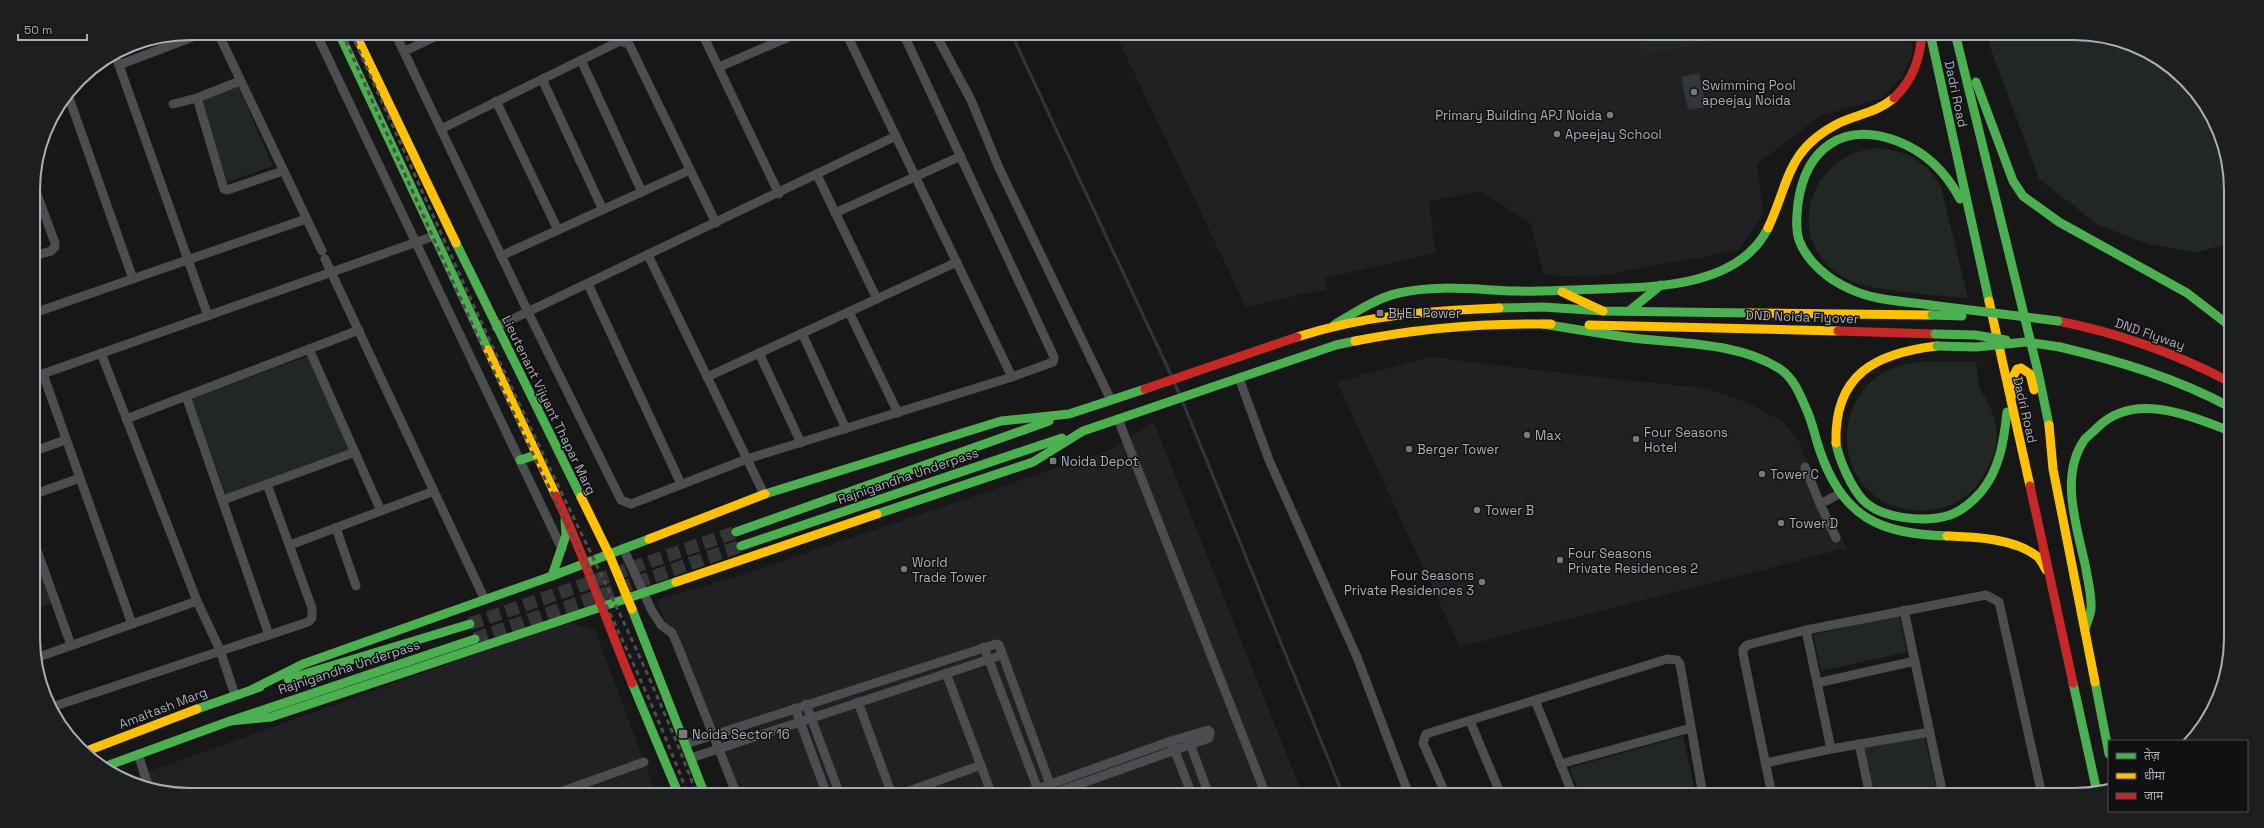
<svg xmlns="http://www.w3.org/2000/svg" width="2264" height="828" font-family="'Space Grotesk','Noto Sans Devanagari',sans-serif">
<rect width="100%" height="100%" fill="#171717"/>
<g fill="#212123">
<path d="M1115,33H1910L1913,51L1902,77L1882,98L1820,116L1757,164L1764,212L1739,250L1593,277L1544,275L1530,223L1481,191L1429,202L1436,253L1325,278L1326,289L1246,307Z"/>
<path d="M1430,357L1604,378L1706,388L1750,404L1784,422L1800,443L1816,487L1847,548L1460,647L1337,382Z"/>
<path d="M1153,421L1303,795H733L657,600L735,577L1113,449Z"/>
<path d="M567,621L595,630L657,795H190L139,787L125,780Z"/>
</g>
<g fill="#212722">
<path d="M1637,33H1750L1643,56Z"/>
<path d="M1985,33C2031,33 2079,29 2124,41C2142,46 2161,59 2175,72C2191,85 2206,102 2215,121C2230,153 2230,208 2230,243L2196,253L2149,244L2098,225L2039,179Z"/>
<path d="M237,84L273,166L227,182L199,96Z"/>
<path d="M1876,148C1905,149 1927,162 1941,187L1968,298C1938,295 1866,292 1843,277C1782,240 1808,155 1876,148Z"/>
<path d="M308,356L349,449L226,494L191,399Z"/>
<path d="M1917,362H1976C1978,371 1977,381 1980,389C1981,393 1985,396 1986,399C1993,411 1997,424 1997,437C1996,459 1981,486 1963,498C1948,508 1932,512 1914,510C1825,503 1823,373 1917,362Z"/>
<path d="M35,557L51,603L36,608Z"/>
<path d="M1899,615L1907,652L1821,671L1813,635Z"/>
<path d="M1924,733L1938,795H1875L1864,746Z"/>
<path d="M1683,736L1696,795H1580L1569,768Z"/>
</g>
<path fill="#2f363c" d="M1699,73L1706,107L1688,110L1681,77Z"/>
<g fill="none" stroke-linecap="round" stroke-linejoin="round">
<g stroke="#2f363c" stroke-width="3">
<path d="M1011,33L1172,377"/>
<path d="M1174,382L1180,395"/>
<path d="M1182,400L1343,795"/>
</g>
<g stroke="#343537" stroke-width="13" stroke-dasharray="13 6" stroke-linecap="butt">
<path d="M470,624L736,532"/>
<path d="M475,639L741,546"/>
</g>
<g stroke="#4c4d50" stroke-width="9">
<path d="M218,33L322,251"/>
<path d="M316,33L562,549"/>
<path d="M395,33L528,312L621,500L631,504L747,459L1012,377L1053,362L1054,357L903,33"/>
<path d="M702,33L779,194"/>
<path d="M846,33L1012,377"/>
<path d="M935,33L971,100L999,168L1111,400"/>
<path d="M405,51L443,33"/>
<path d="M115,54L208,316"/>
<path d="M581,60L642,192"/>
<path d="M119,65L203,33"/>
<path d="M719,67L798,33"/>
<path d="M542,79L603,210"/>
<path d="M240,81L197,98L224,189L227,190L283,171"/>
<path d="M68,95L133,279"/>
<path d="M496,101L558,230"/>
<path d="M173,104L197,98"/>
<path d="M441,129L620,41L629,44L716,223"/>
<path d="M817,175L877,299"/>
<path d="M33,183L55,243V247L51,251L34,256"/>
<path d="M835,213L961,156"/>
<path d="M648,255L764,494"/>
<path d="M501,256L690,170"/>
<path d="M325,259L485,600"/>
<path d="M588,284L681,484"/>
<path d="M849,312L898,413"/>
<path d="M34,313L306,219"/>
<path d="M496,327L896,136"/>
<path d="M802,333L846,429"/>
<path d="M309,349L381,511"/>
<path d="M101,353L197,601L220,650L235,695"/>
<path d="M759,353L801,443"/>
<path d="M43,374L132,624"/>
<path d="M34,377L434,236"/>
<path d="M707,377L957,262"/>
<path d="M1239,378L1269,460L1357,657L1409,795"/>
<path d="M186,396L269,635"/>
<path d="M126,419L359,330"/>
<path d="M1118,419L1266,795"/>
<path d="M35,451L65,440"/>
<path d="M1805,467L1820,504L1841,493"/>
<path d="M35,494L80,478"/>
<path d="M223,500L355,452"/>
<path d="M1820,504L1836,538"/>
<path d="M336,528L356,586"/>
<path d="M35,545L71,645"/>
<path d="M290,545L434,491"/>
<path d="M623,548L652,611L661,625L672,633L677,644L737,795"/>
<path d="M1904,610L1943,795"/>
<path d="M1806,630L1831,749L1930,732"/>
<path d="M984,647L1040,795"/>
<path d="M36,658L197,601"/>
<path d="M946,673L992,795"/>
<path d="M1817,683L1915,661"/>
<path d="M1535,700L1573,795"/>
<path d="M858,702L892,795"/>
<path d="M806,704L840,795"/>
<path d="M49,708L308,622L312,618V608L267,484"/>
<path d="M795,708L827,795"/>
<path d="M1470,721L1501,795"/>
<path d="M1189,741L1209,795"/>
<path d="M686,744L996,644L999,645L1054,795"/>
<path d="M1859,744L1870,795"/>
<path d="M1173,746L1192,795"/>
<path d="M138,754L149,788"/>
<path d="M691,758L1002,655"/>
<path d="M1765,763L1831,749"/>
<path d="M1560,764L1691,728"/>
<path d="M552,795L644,762"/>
<path d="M898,795L981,765"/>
<path d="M1020,795L1171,741L1208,730L1210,732L1209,738L1049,795"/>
<path d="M1446,795L1423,743L1426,734L1667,659L1677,660L1680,664L1703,795"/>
<path d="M1772,795L1743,654V649L1747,645L1806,630L1986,595L1999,602L2042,795"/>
</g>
<g stroke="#4caf50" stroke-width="9">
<path d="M339,33L488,350"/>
<path d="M1930,33L1989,301"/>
<path d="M1955,33L2038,372L2049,425"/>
<path d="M1976,82L2013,181L2023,196L2059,222L2187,293L2230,326"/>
<path d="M456,243L581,497"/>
<path d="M1930,305C1903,301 1875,301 1850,289C1829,280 1807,262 1799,240C1795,228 1797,215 1798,203C1806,148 1843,121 1897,141C1926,152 1946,172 1960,199"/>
<path d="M1499,308L1543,307L1603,311L1750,313"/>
<path d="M1629,311L1661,285"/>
<path d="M1543,324C1573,329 1603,334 1633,338C1681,344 1738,342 1780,369C1793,378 1799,392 1805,406C1813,423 1814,434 1820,451C1843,518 1880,534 1947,536"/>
<path d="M1334,325C1354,313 1376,298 1399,293C1438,284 1478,290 1517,291C1545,292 1572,290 1599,289C1655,287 1739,287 1768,228"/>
<path d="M2060,347C2119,361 2176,378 2230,407"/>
<path d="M1836,443C1839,460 1851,487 1863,500C1881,519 1926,523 1950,515C1961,511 1973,501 1981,492C2000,469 2004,440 2007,412"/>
<path d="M520,460L536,455"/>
<path d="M765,494L1001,421L1069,414L1145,389"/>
<path d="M877,514L1033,462L1083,431L1336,345L1355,341"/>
<path d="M736,532L1049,421"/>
<path d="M741,546L1062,438"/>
<path d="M552,576L566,535L565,520"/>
<path d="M632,609L705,795"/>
<path d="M2085,629C2087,622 2090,616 2091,609C2092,596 2088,582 2086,569C2078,530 2058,476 2085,439C2089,435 2094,431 2098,427C2135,391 2190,416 2230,431"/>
<path d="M288,679L470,624"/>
<path d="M2095,682L2109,754"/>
<path d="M632,683L679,795"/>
<path d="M2073,683L2097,792"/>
<path d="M253,689L303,664L552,576L649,539"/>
<path d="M197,709L260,687"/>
<path d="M230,721L271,717L676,582"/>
<path d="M101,768L230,721L475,639"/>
</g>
<g stroke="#ffc107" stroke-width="9">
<path d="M355,33L456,243"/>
<path d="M1768,228C1790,181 1786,150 1839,123C1858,114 1876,113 1894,98"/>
<path d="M1562,292L1603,311"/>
<path d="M1989,301L2030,486"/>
<path d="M1750,313L1932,315"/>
<path d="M1589,325L1838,331"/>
<path d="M1297,337C1365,315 1429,311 1499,308"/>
<path d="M1355,341C1419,328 1485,323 1551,324"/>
<path d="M488,350L556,496"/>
<path d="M2015,394L2013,377L2017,369L2021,368L2030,374L2034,390"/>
<path d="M2049,425L2053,469L2095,682"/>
<path d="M1836,443C1834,374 1876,353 1937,346"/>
<path d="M581,497L609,554L632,609"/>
<path d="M1947,536C1974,537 2015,538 2038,557C2041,560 2044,566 2046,570"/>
<path d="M649,539L765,494"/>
<path d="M676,582L877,514"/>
<path d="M84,752L197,709"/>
</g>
<g stroke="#c62828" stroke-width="9">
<path d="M1894,98C1913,80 1920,59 1922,33"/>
<path d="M2058,321C2119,333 2175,353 2230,382"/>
<path d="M1838,331L1935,334"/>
<path d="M1145,389L1297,337"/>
<path d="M2030,486L2073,683"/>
<path d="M556,496C585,557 606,621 632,683"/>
</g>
<g stroke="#4d4e50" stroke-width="3" stroke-dasharray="5 4" stroke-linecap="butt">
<path d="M342,33C400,162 456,292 517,420C575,544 640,666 688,795"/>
<path d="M351,33C409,161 465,289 525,416C584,542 649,665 697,795"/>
</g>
<g stroke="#4caf50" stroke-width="9">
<path d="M1930,305L2058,321"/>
<path d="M1932,315L1962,316"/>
<path d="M1935,334L1975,335L2006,340"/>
<path d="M1937,346L1976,347L2026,342L2060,347"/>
</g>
</g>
<g fill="#77797f" stroke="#111113" stroke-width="1.5">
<circle cx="1694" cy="92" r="4"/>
<circle cx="1610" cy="115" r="4"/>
<circle cx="1557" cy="134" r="4"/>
<rect x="1376" y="309" width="8" height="8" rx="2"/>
<circle cx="1527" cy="435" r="4"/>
<circle cx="1636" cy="439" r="4"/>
<circle cx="1409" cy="449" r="4"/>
<rect x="1049" y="457" width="8" height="8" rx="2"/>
<circle cx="1762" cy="474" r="4"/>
<circle cx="1477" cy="510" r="4"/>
<circle cx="1781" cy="523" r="4"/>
<circle cx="1560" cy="560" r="4"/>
<circle cx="904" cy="569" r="4"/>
<circle cx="1482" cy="582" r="4"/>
<rect x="678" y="729" width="10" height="10" rx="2"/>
</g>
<g text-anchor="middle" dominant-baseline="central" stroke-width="3" stroke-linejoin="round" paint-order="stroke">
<g font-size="13" fill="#aaaeb7" stroke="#111113" text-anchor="start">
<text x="1702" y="85">Swimming Pool<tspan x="1702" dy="15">apeejay Noida</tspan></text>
<text x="1602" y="115" text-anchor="end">Primary Building APJ Noida</text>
<text x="1565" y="134">Apeejay School</text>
<text x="1388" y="313">BHEL Power</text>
<text x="1644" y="432">Four Seasons<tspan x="1644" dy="15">Hotel</tspan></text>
<text x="1535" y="435">Max</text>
<text x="1417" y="449">Berger Tower</text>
<text x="1061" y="461">Noida Depot</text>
<text x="1770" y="474">Tower C</text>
<text x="1485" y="510">Tower B</text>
<text x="1789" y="523">Tower D</text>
<text x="1568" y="553">Four Seasons<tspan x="1568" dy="15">Private Residences 2</tspan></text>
<text x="912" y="562">World<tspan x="912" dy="15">Trade Tower</tspan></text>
<text x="1474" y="575" text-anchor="end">Four Seasons<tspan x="1474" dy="15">Private Residences 3</tspan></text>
<text x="692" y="734">Noida Sector 16</text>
</g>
<g font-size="13" fill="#aaaeb7" stroke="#111113">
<text transform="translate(1956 94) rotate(78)">Dadri Road</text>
<text transform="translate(1802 317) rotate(2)">DND Noida Flyover</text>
<text transform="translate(2150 334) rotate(19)">DND Flyway</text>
<text transform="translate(549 405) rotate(64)">Lieutenant Vijyant Thapar Marg</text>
<text transform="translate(2025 410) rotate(77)">Dadri Road</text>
<text transform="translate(908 476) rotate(-19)">Rajnigandha Underpass</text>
<text transform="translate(349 667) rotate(-18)">Rajnigandha Underpass</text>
<text transform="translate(163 708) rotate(-21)">Amaltash Marg</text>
</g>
</g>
<path d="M0 0H2264V828H0ZM190 40H2074A150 150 0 0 1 2224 190V638A150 150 0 0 1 2074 788H190A150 150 0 0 1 40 638V190A150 150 0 0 1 190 40Z" fill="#1d1e20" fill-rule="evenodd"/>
<path fill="none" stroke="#aaaeb7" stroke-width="2" d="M190 40H2074A150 150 0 0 1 2224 190V638A150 150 0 0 1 2074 788H190A150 150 0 0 1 40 638V190A150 150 0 0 1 190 40Z"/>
<rect x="2108" y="740" width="140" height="72" fill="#111113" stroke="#4e5055"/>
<rect x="2116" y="753" width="20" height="6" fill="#4caf50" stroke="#4e5055"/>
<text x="2144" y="760" font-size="12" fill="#aaaeb7">तेज़</text>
<rect x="2116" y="773" width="20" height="6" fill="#ffc107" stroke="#4e5055"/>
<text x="2144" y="780" font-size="12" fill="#aaaeb7">धीमा</text>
<rect x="2116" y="793" width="20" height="6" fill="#c62828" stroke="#4e5055"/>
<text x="2144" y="800" font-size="12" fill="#aaaeb7">जाम</text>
<path d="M18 34v6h69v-6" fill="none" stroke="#aaaeb7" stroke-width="2"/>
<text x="24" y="34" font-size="12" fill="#aaaeb7" stroke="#111113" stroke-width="3" paint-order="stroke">50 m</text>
</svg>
